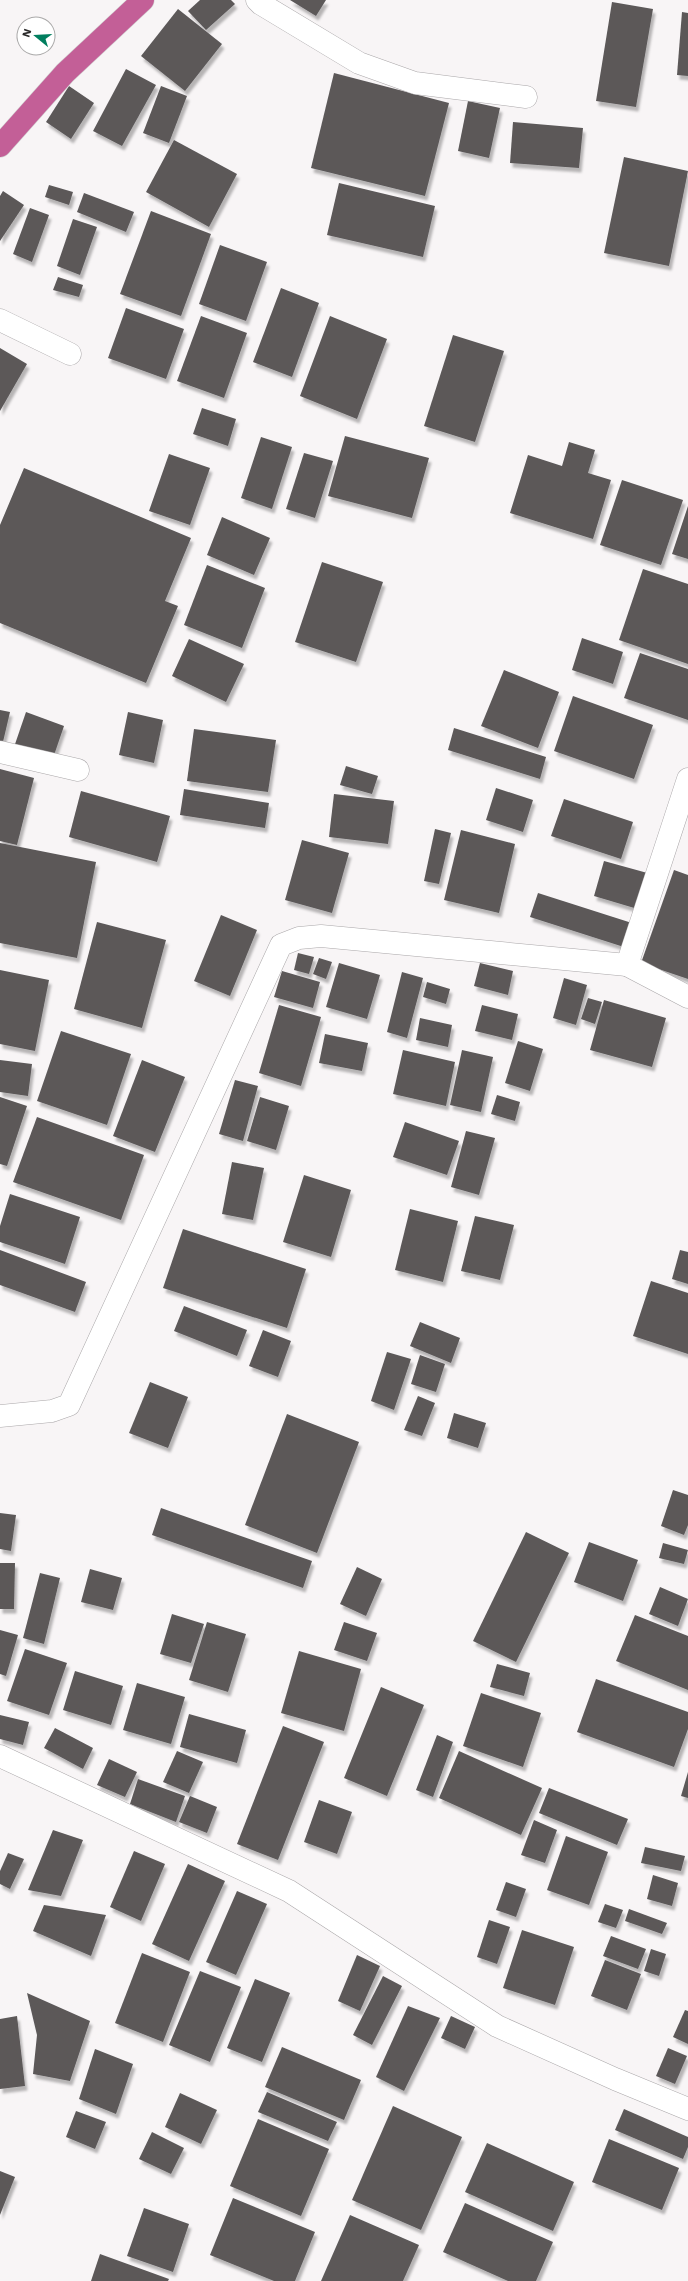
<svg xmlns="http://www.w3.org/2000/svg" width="688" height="2281" font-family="'Work Sans',sans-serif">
<defs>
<filter id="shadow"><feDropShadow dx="2.5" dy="4.5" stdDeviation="1" flood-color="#0004"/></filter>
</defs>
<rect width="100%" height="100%" fill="#f8f5f6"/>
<g fill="#5b5859" filter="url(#shadow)">
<path d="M200,0H231L235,4L206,30L188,11Z"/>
<path d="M290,0H326L316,16Z"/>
<path d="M612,2L653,9L636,107L596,101Z"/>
<path d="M178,9L222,44L185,91L141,56Z"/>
<path d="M682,12L688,13V76L677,75Z"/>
<path d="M126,69L156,85L122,146L93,131Z"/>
<path d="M334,73L449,103L425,196L311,168Z"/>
<path d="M69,86L94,103L71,139L46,122Z"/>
<path d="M161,86L187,96L169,143L143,133Z"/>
<path d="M468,101L500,108L489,158L458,151Z"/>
<path d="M513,122L583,128L579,168L510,163Z"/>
<path d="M174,140L237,174L209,227L146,192Z"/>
<path d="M624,157L688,171L669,266L604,253Z"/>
<path d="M339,183L435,206L423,257L327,235Z"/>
<path d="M49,185L73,192L69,205L45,197Z"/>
<path d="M3,191L24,205L0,241V196Z"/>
<path d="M84,193L134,212L126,232L77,212Z"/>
<path d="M30,208L49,215L32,262L13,254Z"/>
<path d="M151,211L211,234L181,316L120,294Z"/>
<path d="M73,219L97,227L80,275L57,266Z"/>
<path d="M220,245L267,262L246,321L199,304Z"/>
<path d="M58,277L83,285L79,297L53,290Z"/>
<path d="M281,288L319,303L292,377L253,362Z"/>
<path d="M126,308L184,329L166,379L108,358Z"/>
<path d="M201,316L247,333L224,398L177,381Z"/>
<path d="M330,316L387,339L357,419L300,396Z"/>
<path d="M453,335L504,351L475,442L424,426Z"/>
<path d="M0,348L27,364L0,411Z"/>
<path d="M202,408L236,419L228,446L193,434Z"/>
<path d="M345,436L429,458L412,518L328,496Z"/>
<path d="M261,437L292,447L272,509L241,498Z"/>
<path d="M569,442L595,450L588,473L611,480L593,539L510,513L528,455L562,466Z"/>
<path d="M304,453L333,461L315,518L286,509Z"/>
<path d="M169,454L210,468L190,525L149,511Z"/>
<path d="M24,468L191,538L165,601L178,606L146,683L0,623V525Z"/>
<path d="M622,480L683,500L661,565L600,545Z"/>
<path d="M688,506V559L672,554Z"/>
<path d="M222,517L270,538L254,575L207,555Z"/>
<path d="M322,562L383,582L356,662L295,642Z"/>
<path d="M207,565L265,588L242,648L184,625Z"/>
<path d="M643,569L688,584V664L619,640Z"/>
<path d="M582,638L623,652L613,684L572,670Z"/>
<path d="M189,639L244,664L226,702L172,676Z"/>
<path d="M640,653L688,669V720L624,698Z"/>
<path d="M504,670L559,692L538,748L481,726Z"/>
<path d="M573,696L653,725L634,779L554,751Z"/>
<path d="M0,710L10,712L3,742L0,741Z"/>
<path d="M26,712L64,726L51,764L13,750Z"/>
<path d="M128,712L163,720L154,763L119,755Z"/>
<path d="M454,728L546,757L540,779L448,750Z"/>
<path d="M194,729L276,740L268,792L187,781Z"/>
<path d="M346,766L378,776L372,794L340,785Z"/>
<path d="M0,769L34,778L17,845L0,841Z"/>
<path d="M496,788L533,800L523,832L486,820Z"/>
<path d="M184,789L269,803L265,828L180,815Z"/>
<path d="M81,791L170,816L157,862L69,837Z"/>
<path d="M334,794L394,801L388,844L329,837Z"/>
<path d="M564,799L633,822L621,859L551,836Z"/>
<path d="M435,829L451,833L439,884L424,881Z"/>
<path d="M461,830L515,844L499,913L444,900Z"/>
<path d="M302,840L349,853L332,913L285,900Z"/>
<path d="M0,843L96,862L77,958L0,943Z"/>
<path d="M604,861L651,874L641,910L594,896Z"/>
<path d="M674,870L688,875V979L641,963Z"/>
<path d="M538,893L635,924L627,948L530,917Z"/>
<path d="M221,915L257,930L230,996L194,981Z"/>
<path d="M97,922L166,940L142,1028L74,1009Z"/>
<path d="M298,953L314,957L309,974L294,970Z"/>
<path d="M319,958L332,962L326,979L313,974Z"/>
<path d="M339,963L380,975L367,1019L326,1007Z"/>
<path d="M480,963L513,971L508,995L474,986Z"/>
<path d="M0,970L49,980L35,1051L0,1044Z"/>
<path d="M282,971L320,982L313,1008L274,997Z"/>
<path d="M402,972L423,978L407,1038L387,1032Z"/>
<path d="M564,978L587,985L576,1025L553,1018Z"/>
<path d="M427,982L450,989L446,1004L423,997Z"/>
<path d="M588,998L602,1002L595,1024L581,1019Z"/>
<path d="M604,1000L666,1018L652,1067L590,1050Z"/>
<path d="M279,1005L321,1017L301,1086L259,1073Z"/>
<path d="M482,1005L518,1014L512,1040L475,1031Z"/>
<path d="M420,1018L452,1025L448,1047L416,1040Z"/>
<path d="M61,1031L131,1054L107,1125L37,1101Z"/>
<path d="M325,1034L368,1043L362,1071L319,1063Z"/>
<path d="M518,1041L543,1049L530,1091L505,1083Z"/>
<path d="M403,1050L455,1062L446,1106L393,1094Z"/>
<path d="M462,1050L493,1057L481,1112L450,1105Z"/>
<path d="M0,1060L32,1064L28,1096L0,1092Z"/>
<path d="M142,1060L185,1077L155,1152L113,1136Z"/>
<path d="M235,1080L258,1086L243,1141L219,1134Z"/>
<path d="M497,1095L520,1102L515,1121L491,1114Z"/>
<path d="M0,1097L27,1106L7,1166L0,1164Z"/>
<path d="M260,1097L289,1106L276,1150L247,1141Z"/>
<path d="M37,1117L144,1155L121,1220L13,1182Z"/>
<path d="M405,1122L459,1141L447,1175L393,1157Z"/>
<path d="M466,1131L495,1138L479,1195L451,1187Z"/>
<path d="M232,1162L264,1168L253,1220L222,1214Z"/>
<path d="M304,1175L351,1190L331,1257L283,1242Z"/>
<path d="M10,1194L80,1217L65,1264L0,1242V1226Z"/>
<path d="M410,1209L458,1221L443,1282L395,1270Z"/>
<path d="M475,1216L514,1225L500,1280L461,1271Z"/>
<path d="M183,1229L306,1269L287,1328L163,1288Z"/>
<path d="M0,1250L86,1282L75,1312L0,1285Z"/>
<path d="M680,1250L688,1252V1284L672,1279Z"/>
<path d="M651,1281L688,1293V1354L633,1336Z"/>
<path d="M184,1306L247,1330L237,1356L174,1331Z"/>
<path d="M420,1322L460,1338L451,1363L410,1346Z"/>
<path d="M263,1330L291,1341L278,1377L249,1366Z"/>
<path d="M387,1352L411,1359L394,1410L371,1401Z"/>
<path d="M420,1355L445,1364L436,1392L411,1384Z"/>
<path d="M150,1382L188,1397L168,1448L129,1433Z"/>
<path d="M418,1396L435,1403L422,1436L404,1430Z"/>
<path d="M454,1413L486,1423L478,1448L447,1438Z"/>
<path d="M287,1414L359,1442L317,1553L245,1525Z"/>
<path d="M673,1490L688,1495V1525L684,1535L661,1526Z"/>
<path d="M161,1508L312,1561L303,1588L152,1535Z"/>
<path d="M0,1513L16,1515L11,1551L0,1549Z"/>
<path d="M526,1532L569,1553L516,1662L473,1641Z"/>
<path d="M589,1542L638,1560L623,1601L574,1582Z"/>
<path d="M663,1543L688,1550L684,1564L659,1558Z"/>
<path d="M0,1563H15L14,1609H0Z"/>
<path d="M357,1567L382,1579L366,1616L340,1604Z"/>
<path d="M90,1569L122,1578L113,1610L81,1602Z"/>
<path d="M40,1573L60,1578L44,1644L23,1638Z"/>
<path d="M660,1587L688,1599L678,1626L649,1614Z"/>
<path d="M172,1614L204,1624L191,1663L160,1654Z"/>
<path d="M635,1615L688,1636V1690L616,1661Z"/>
<path d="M207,1622L246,1634L228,1692L189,1680Z"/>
<path d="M344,1622L377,1633L367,1661L334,1650Z"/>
<path d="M0,1630L18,1635L6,1676L0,1674Z"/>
<path d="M25,1649L67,1663L49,1715L7,1701Z"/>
<path d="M299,1651L361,1669L344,1731L281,1713Z"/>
<path d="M497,1664L530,1673L524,1696L490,1687Z"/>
<path d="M75,1671L123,1686L111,1725L63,1710Z"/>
<path d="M596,1679L688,1712V1729L674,1767L577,1732Z"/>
<path d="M137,1683L185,1697L171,1744L123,1730Z"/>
<path d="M381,1687L424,1705L387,1796L344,1778Z"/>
<path d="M481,1693L541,1713L523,1767L463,1746Z"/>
<path d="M189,1714L246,1730L237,1763L180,1747Z"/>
<path d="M0,1715L29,1722L23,1745L0,1739Z"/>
<path d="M283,1726L324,1742L278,1860L237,1844Z"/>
<path d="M55,1728L93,1748L83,1769L44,1748Z"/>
<path d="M437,1735L453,1742L433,1797L416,1790Z"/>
<path d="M177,1751L203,1762L189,1793L163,1782Z"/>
<path d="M459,1751L542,1788L521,1835L439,1798Z"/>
<path d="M109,1759L137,1772L125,1797L97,1785Z"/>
<path d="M688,1772V1798L681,1796Z"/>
<path d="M138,1779L185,1796L176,1822L130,1804Z"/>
<path d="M549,1788L628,1819L617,1845L539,1813Z"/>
<path d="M190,1796L217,1807L207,1833L179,1822Z"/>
<path d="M319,1800L352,1812L337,1854L304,1842Z"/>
<path d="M534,1820L557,1830L545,1863L521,1855Z"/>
<path d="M53,1830L83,1840L61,1896L28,1890Z"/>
<path d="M566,1836L608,1852L589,1905L547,1890Z"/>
<path d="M645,1847L685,1856L681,1871L641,1863Z"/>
<path d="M134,1851L165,1864L141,1921L110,1907Z"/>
<path d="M8,1853L24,1859L10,1889L0,1884V1871Z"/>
<path d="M188,1864L225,1881L189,1961L152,1944Z"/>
<path d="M653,1875L678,1883L672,1906L647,1899Z"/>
<path d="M506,1882L526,1889L516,1917L496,1910Z"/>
<path d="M237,1891L267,1904L236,1975L206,1962Z"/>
<path d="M605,1904L623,1910L616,1928L598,1922Z"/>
<path d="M44,1905L106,1915L91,1956L33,1931Z"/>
<path d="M629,1909L667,1923L662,1934L625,1921Z"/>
<path d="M489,1920L510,1927L497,1964L477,1957Z"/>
<path d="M522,1930L574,1947L555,2005L503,1988Z"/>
<path d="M611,1936L646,1949L638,1969L603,1956Z"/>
<path d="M651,1949L666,1954L659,1976L644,1971Z"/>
<path d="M142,1953L190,1972L163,2042L115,2023Z"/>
<path d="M357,1955L380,1966L360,2011L338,2001Z"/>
<path d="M605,1960L641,1974L627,2010L591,1996Z"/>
<path d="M200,1971L241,1987L210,2062L169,2045Z"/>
<path d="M383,1976L402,1986L372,2045L353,2035Z"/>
<path d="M255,1979L290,1993L262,2062L227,2048Z"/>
<path d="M27,1993L90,2021L70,2081L33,2074L37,2035Z"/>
<path d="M408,2006L440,2018L404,2091L376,2077Z"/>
<path d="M685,2010L688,2011V2044L673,2037Z"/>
<path d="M17,2016L25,2086L0,2089V2019Z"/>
<path d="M451,2016L475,2027L465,2049L441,2038Z"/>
<path d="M282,2047L361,2080L344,2120L265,2087Z"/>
<path d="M668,2048L687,2056L675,2084L656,2076Z"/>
<path d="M95,2049L133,2064L116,2114L79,2099Z"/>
<path d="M267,2092L337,2122L328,2141L258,2112Z"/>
<path d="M180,2093L217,2110L201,2144L165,2127Z"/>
<path d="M393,2106L462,2137L421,2230L352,2200Z"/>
<path d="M624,2109L688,2137V2147L683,2159L615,2130Z"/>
<path d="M76,2111L106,2122L95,2149L66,2137Z"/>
<path d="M258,2119L329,2149L301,2216L230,2186Z"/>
<path d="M152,2132L184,2148L171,2174L139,2159Z"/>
<path d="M609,2139L679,2168L662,2210L592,2182Z"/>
<path d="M487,2143L574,2182L553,2231L465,2192Z"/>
<path d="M0,2171L15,2177L0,2215Z"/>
<path d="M233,2198L315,2232L295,2281H274L210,2255Z"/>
<path d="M465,2203L553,2242L536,2281H508L443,2252Z"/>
<path d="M144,2208L189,2224L173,2272L127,2256Z"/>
<path d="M350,2215L419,2245L403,2281H321Z"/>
<path d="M100,2254L169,2279L168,2281H91Z"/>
</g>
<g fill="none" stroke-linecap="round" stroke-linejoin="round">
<g stroke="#aaa7a9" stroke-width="23">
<g id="street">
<path d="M257,0L261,4L359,63L415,83L526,97"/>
<path d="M0,320L70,354"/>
<path d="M0,752L78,770"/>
<path d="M627,965L688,997"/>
<path d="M0,1416L52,1411L69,1405L281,945L299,938L321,936L627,965L688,779"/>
<path d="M0,1756L289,1891L497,2026L615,2079L688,2109"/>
</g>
</g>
<g stroke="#d0d0d0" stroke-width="23">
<path id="highway" d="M0,146L65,73L143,0"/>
</g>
<use href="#street" stroke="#fff" stroke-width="22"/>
<use href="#highway" stroke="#c35f97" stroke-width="22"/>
</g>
<g transform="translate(36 36) rotate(288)"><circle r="19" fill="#ffffff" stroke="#aaa9a9"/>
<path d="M0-3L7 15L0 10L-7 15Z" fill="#007e5e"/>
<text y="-6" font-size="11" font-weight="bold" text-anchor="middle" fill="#2a2929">N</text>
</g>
</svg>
